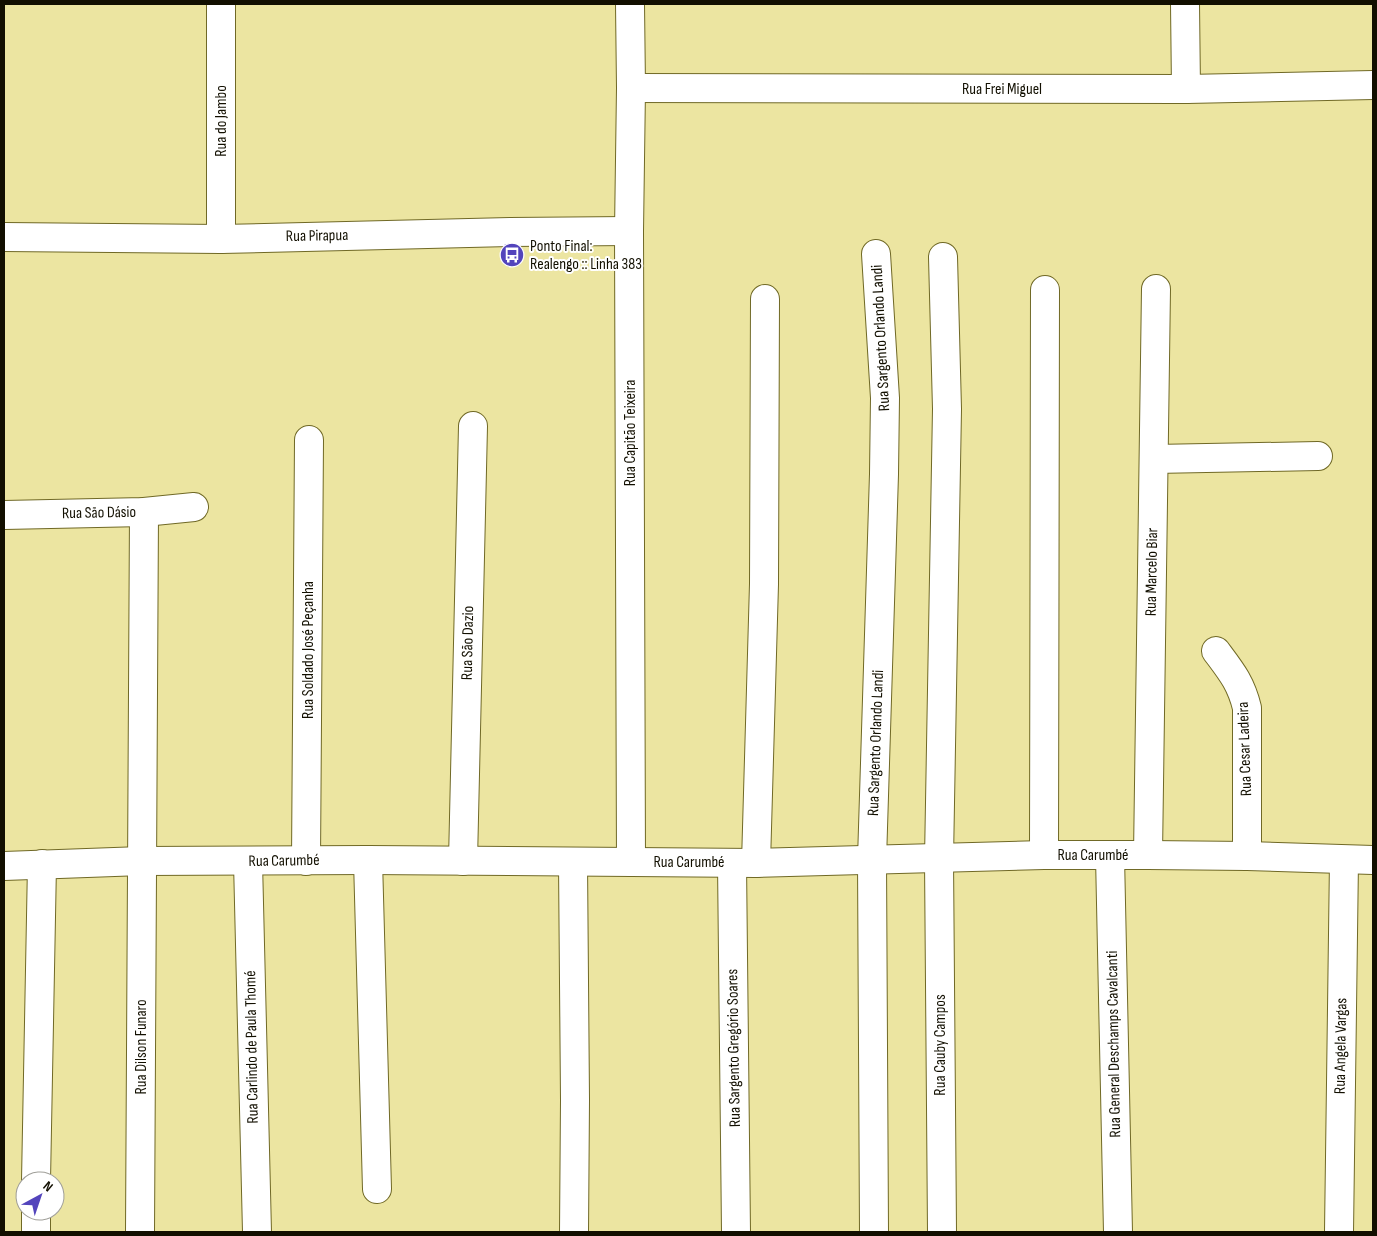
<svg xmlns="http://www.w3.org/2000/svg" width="1377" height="1236" font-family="'Sofia Sans Condensed',sans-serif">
<rect width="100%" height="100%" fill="#ece5a1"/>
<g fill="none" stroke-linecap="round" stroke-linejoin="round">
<g stroke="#706926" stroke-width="30">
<g id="minor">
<path d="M630,4L631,88L629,231L631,862"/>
<path d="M1185,4L1186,89"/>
<path d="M631,88L1186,89L1373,85"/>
<path d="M4,237L221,239L510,232L629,231"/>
<path d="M221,239V4"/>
<path d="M1154,459L1318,456"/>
<path d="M4,515L144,512L194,507"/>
<path d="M1216,651C1231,671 1241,683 1247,708V856"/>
<path d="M1044,855L1045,290"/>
<path d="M1148,855L1156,289"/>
<path d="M1110,856L1118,1232"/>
<path d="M368,860L377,1189"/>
<path d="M306,861L309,440"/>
<path d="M463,861L473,426"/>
<path d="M248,862L257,1232"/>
<path d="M573,862L575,1100L574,1232"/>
<path d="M732,863L736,1232"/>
<path d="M756,863L764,584L765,299"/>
<path d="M4,866L142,861L368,860L756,863L1044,855H1148L1247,856L1373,860"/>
<path d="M36,1181L42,864"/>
<path d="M36,1232V1211"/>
<path d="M140,1232L144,512"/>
<path d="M874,1232L872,860L884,474L885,398L876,254"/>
<path d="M942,1232L939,859L947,409L943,257"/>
<path d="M1339,1232L1344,860"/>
</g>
</g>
<use href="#minor" stroke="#fff" stroke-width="28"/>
</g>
<defs>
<g id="bus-disc" transform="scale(1.25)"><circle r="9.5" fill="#5344bc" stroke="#fff"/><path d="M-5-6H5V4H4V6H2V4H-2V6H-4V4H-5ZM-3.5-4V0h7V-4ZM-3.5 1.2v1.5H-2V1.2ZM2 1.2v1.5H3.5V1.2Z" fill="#fff"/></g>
</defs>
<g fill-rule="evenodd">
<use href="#bus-disc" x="512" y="255"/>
</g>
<g text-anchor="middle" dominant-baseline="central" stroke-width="4" stroke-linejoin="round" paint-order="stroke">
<g font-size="16" fill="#120f00" stroke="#fff">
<text x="1002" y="89">Rua Frei Miguel</text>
<text transform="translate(221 121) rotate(-90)">Rua do Jambo</text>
<text transform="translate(317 236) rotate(-1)">Rua Pirapua</text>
<text transform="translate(881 338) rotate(-93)">Rua Sargento Orlando Landi</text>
<text transform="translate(630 433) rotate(-90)">Rua Capitão Teixeira</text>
<text transform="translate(99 513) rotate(-1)">Rua São Dásio</text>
<text transform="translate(1152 572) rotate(-89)">Rua Marcelo Biar</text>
<text transform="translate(468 643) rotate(-89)">Rua São Dazio</text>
<text transform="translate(308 650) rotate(-90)">Rua Soldado José Peçanha</text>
<text transform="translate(876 743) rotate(-88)">Rua Sargento Orlando Landi</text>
<text transform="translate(1245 749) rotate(-92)">Rua Cesar Ladeira</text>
<text x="1093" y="855">Rua Carumbé</text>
<text transform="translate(284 861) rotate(-1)">Rua Carumbé</text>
<text x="689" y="862">Rua Carumbé</text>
<text transform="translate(1114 1044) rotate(-91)">Rua General Deschamps Cavalcanti</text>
<text transform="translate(940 1045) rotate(-90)">Rua Cauby Campos</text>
<text transform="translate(1341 1046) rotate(-89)">Rua Angela Vargas</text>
<text transform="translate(141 1047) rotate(-90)">Rua Dilson Funaro</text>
<text transform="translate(252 1047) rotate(-91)">Rua Carlindo de Paula Thomé</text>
<text transform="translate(734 1048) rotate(-91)">Rua Sargento Gregório Soares</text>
</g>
<g font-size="16" fill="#120f00" stroke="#fff" text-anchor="start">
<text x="530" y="246">Ponto Final:<tspan x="530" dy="18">Realengo :: Linha 383</tspan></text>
</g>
</g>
<rect width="1377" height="1236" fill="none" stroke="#120f00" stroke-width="10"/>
<g transform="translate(40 1196) rotate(40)"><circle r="24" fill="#ffffff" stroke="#a09f99"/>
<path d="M0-4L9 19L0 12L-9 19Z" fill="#5344bc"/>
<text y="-8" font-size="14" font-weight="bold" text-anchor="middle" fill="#120f00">N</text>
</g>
</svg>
